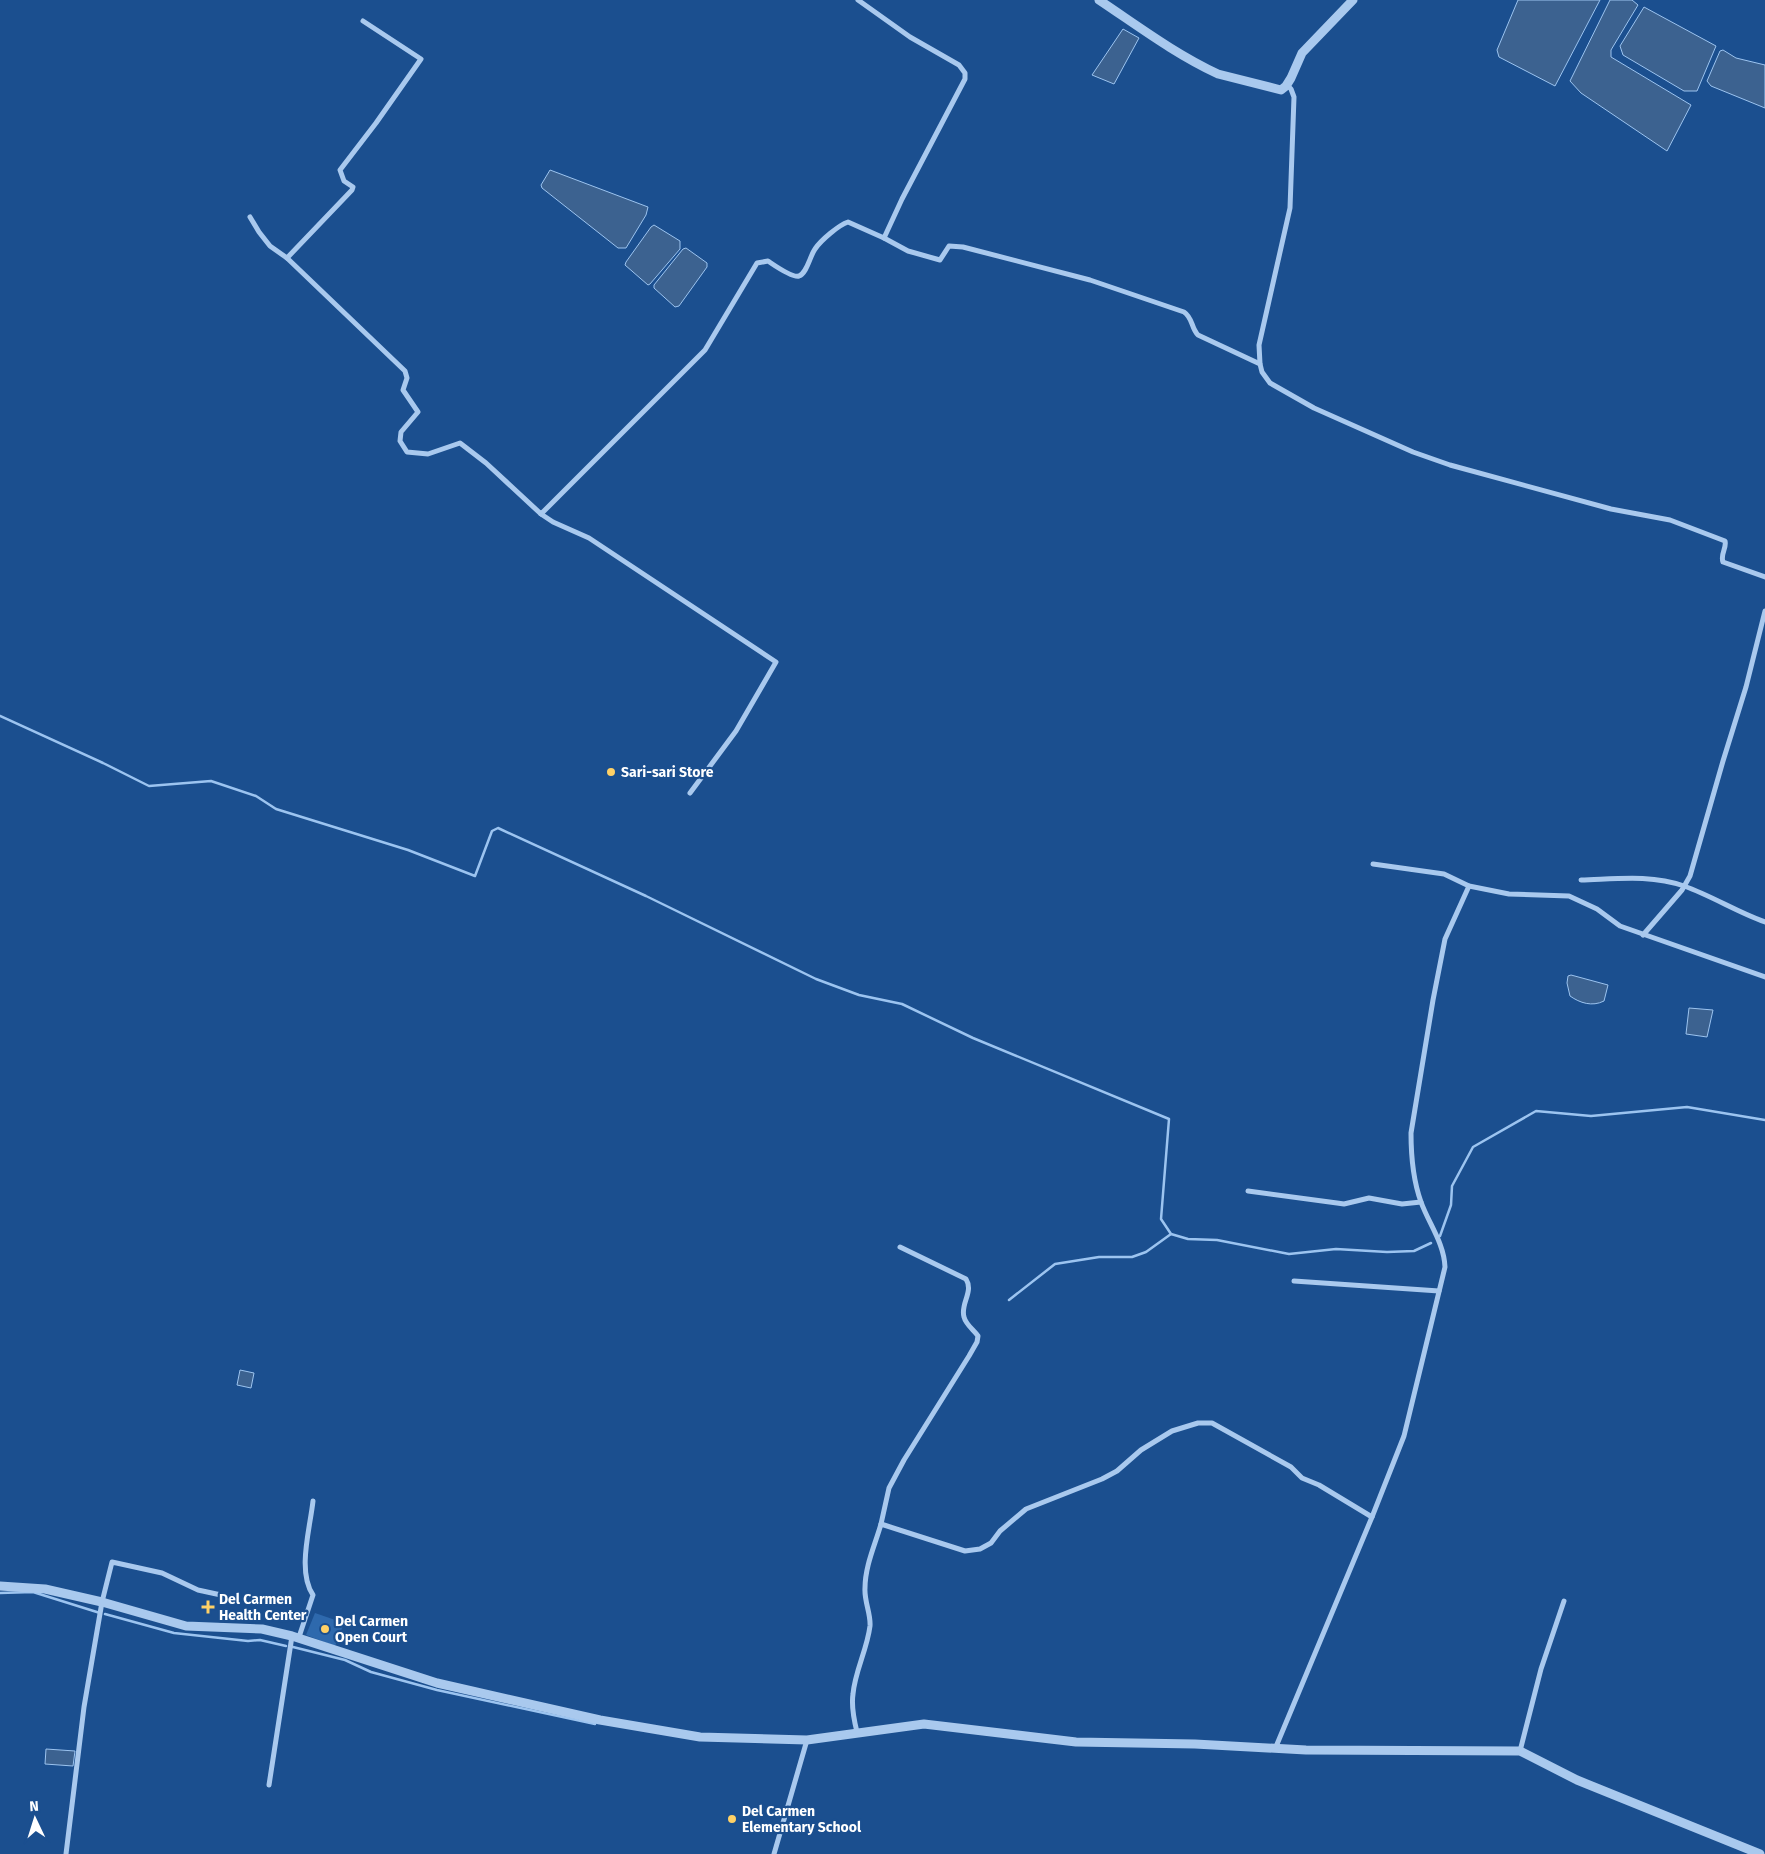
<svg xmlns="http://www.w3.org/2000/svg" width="1765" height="1854" font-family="'Fira Sans',sans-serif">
<rect width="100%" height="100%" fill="#1b4f8f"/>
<path fill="#2e69ad" d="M315,1613L344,1623L335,1646L306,1635Z"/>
<g fill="#3c6290" stroke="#9cc4f0">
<path d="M1518,0H1600L1555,86L1499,57L1497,50Z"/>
<path d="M1610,0H1632L1638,5L1611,50V57L1691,105L1667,151L1581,93L1570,81Z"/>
<path d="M1644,7L1716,46L1697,91H1684L1623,55L1620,46Z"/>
<path d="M1123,29L1139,38L1114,84L1092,75Z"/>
<path d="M1723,50L1736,58L1765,65V108L1711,86L1707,81L1720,51Z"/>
<path d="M550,170L648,207L646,215L626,248H618L542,188L541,185Z"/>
<path d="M654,225L680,241V249L650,284L648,285L625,265L626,262L651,227Z"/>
<path d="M686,248L707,263V267L679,306L675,307L654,288V285L683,249Z"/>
<path d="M1571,975L1608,985L1604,1001C1592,1007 1580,1003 1570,996L1567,983L1568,976Z"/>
<path d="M1689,1008L1713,1010L1707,1037L1686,1034Z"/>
<path d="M240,1370L254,1373L251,1388L237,1385Z"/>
<path d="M46,1749L75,1751L73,1766L45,1764Z"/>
</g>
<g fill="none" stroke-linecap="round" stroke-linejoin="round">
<g stroke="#9cc4f0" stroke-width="2.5">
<path d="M0,716L103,763L149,786L211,781L256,796L276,809L408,850L475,876L492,831L498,828L646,896L816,979L859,995L902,1004L973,1038L1169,1119L1161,1219L1171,1234L1188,1239L1217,1240L1289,1254L1336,1249L1387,1252L1414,1251L1431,1243"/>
<path d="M1440,1236L1451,1205L1452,1186L1473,1147L1536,1111L1591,1116L1687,1107L1765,1120"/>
<path d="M1009,1300L1055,1264L1099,1257H1132L1146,1252L1171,1234"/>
<path d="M0,1593L33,1592L100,1613"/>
<path d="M105,1614L174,1633L248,1641L260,1640L286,1646"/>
<path d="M293,1647L345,1660L371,1672L437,1690L595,1724"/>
</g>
<g stroke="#a9c9ee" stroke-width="5">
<path d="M250,217L259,232L270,246L287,258L405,371L407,378L403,390L418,412L401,432L400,441L407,452L428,454L460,443L486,463L541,514L705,350L757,263L768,261C774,265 792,278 799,276C807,273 810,256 815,249C821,240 839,225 848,222L884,238L902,199L965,79V73L959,65L910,37L858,0"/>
<path d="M884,238L908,251L940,260L949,246L963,247L1090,280L1184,312C1193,318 1191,328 1198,335L1260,364L1262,372L1270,383L1314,408L1413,452L1450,465L1611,509L1670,520L1725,541C1727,548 1720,554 1723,562L1765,577"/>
<path d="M287,258L352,190L353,187L344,181L340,170L376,123L421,59L363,21"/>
<path d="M1260,364L1259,345L1290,208L1294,97L1291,89L1287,85"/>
<path d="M541,514L553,522L589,538L776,662L736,731L690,793"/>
<path d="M1373,864L1444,874L1469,886L1509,894L1569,896L1597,909L1620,926L1765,977"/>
<path d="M1581,880C1615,879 1651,874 1684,886C1712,896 1737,912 1765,922"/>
<path d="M1643,935L1682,890L1690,876L1723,761L1746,687L1765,611"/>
<path d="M1248,1191L1337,1203L1344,1204L1369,1198L1402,1204L1421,1202"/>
<path d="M1294,1281L1439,1291"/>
<path d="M881,1524L889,1488L904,1460L969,1356L977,1342L978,1336C974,1330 966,1325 964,1317C960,1304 974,1292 966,1279L900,1247"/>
<path d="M299,1637L313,1595C297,1571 310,1529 313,1501"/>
<path d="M857,1732C854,1720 851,1707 853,1694C855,1671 867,1650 870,1626C871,1614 864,1601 865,1588C865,1566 875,1545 881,1524L965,1551L980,1549L991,1543L1000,1531L1026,1509L1102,1479L1117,1471L1141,1450L1172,1431L1198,1423H1212L1291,1467L1302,1478L1319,1485L1372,1517"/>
<path d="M1275,1749L1372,1517L1404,1436L1445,1267C1444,1243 1429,1224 1421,1202C1413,1180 1411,1156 1411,1133L1433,1000L1445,939L1469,886"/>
<path d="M1520,1751L1541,1669L1564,1601"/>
<path d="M269,1785L292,1636"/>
<path d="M66,1854L84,1707L102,1602L112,1562L162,1573L198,1590L221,1595"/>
<path d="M774,1854L807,1740"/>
</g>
<g stroke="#a9c9ee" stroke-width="9">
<path d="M1099,0C1138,26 1175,54 1218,74L1281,90L1286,86L1291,78L1302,53L1353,0"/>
<path d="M0,1586L45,1589L102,1602L186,1626L262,1629L292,1636L437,1683L600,1720L700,1737L807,1740L924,1724L1076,1742L1195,1744L1306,1750L1520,1751L1577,1780L1760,1854"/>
</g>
</g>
<g fill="#ffd166" stroke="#1b4f8f" stroke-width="2">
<circle cx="611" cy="772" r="5"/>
<path d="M205.5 1599.5h5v5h5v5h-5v5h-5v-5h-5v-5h5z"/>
<circle cx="325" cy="1629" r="5"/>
<circle cx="732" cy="1819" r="5"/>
</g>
<g text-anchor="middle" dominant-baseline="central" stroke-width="4.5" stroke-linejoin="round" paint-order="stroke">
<g font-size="14" font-weight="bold" fill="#fff" stroke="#1b4f8f" text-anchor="start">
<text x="621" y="772">Sari-sari Store</text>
<text x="219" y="1599">Del Carmen<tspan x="219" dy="16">Health Center</tspan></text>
<text x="335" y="1621">Del Carmen<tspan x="335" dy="16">Open Court</tspan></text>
<text x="742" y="1811">Del Carmen<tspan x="742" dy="16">Elementary School</tspan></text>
</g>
</g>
<g transform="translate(35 1819) rotate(356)" stroke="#1b4f8f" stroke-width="4" paint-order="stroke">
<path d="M0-4L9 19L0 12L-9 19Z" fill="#ffffff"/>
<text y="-8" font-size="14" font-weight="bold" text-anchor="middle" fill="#ffffff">N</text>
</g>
</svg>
